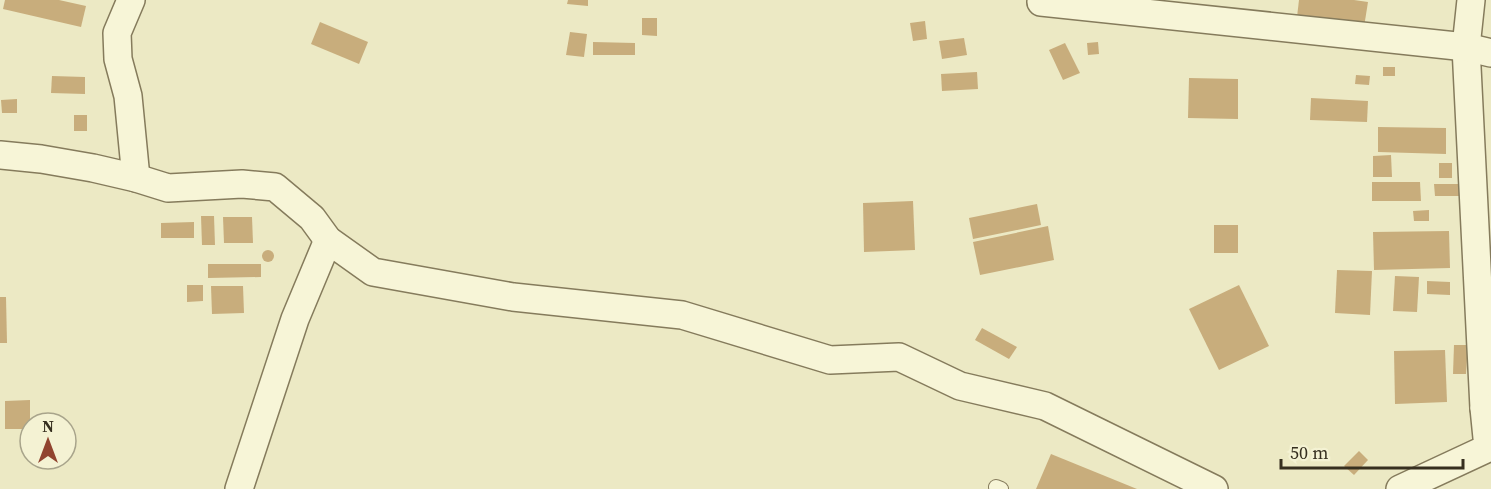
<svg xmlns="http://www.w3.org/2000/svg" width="1491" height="489" font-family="'Source Serif 4',serif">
<rect width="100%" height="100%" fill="#ece9c4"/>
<g fill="#c8ad7c">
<path d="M5,0H59L86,6L81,27L3,9Z"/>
<path d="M568,0H588V6L567,4Z"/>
<path d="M1299,0H1354L1368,2L1364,27L1297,17Z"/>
<path d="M642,18H657V36L642,35Z"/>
<path d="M925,21L927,39L913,41L910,23Z"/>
<path d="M320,22L368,42L359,64L311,44Z"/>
<path d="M570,32L587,34L584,57L566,55Z"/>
<path d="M964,38L967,55L942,59L939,41Z"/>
<path d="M593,42L635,43V55H593Z"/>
<path d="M1098,42L1099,54L1088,55L1087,43Z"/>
<path d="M1065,43L1080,73L1063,80L1049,50Z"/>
<rect x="1383" y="67" width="12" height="9"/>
<path d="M977,72L978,89L942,91L941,74Z"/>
<path d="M1356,75L1370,76L1369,85L1355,84Z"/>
<path d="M52,76L85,77V94L51,93Z"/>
<path d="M1189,78L1238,79V119L1188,118Z"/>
<path d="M1311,98L1368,101L1367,122L1310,120Z"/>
<path d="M17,99V113H2L1,100Z"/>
<rect x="74" y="115" width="13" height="16"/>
<path d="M1378,127L1446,128V154L1378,152Z"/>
<path d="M1391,155L1392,177H1373V156Z"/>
<rect x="1439" y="163" width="13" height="15"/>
<path d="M1372,182H1420L1421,201H1372Z"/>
<path d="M1434,184H1460L1461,196H1435Z"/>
<path d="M913,201L915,250L864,252L863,203Z"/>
<path d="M1037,204L1041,225L973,239L969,218Z"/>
<path d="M1429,210V221H1414L1413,211Z"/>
<path d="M201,216H214L215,245H202Z"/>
<path d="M223,217H252L253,243H224Z"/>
<path d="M194,222V238H161V223Z"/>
<rect x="1214" y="225" width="24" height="28"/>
<path d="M1048,226L1054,260L980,275L973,242Z"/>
<path d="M1449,231L1450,268L1374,270L1373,232Z"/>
<circle cx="268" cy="256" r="6"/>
<path d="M208,264H261V277L208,278Z"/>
<path d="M1337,270L1372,271L1370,315L1335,313Z"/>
<path d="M1395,276L1419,277L1417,312L1393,311Z"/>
<path d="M1427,281L1450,282V295L1427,294Z"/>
<path d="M187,285H203V301L187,302Z"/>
<path d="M1239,285L1269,346L1219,370L1189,309Z"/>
<path d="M211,286H243L244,313L212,314Z"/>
<path d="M0,297H6L7,343H0Z"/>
<path d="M982,328L1017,347L1009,359L975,340Z"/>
<path d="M1454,345H1468L1466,374H1453Z"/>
<path d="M1445,350L1447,402L1395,404L1394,351Z"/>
<path d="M30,400V429H5V401Z"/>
<path d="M1359,451L1368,460L1354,475L1344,466Z"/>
<path d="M1051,454L1137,489H1036Z"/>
</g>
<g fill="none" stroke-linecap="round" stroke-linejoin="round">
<g stroke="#857b5c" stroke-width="16">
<path id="lane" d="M996,487L1001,489"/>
</g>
<g stroke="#857b5c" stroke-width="30">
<g id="street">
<path d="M131,0L117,33L118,59L128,96L136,178"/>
<path d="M1471,0L1466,47L1484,408L1491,409"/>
<path d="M1041,2L1466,47L1491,53"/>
<path d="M0,155L41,159L93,168L136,178L168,188L242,184L275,187L312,218L328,240L373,272L513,297L682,315L830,360L899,357L960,386L1045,406L1214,489"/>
<path d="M239,489L295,319L328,240"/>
<path d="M1400,489L1488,448L1484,408"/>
</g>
</g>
<use href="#lane" stroke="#f7f5d7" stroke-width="14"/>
<use href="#street" stroke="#f7f5d7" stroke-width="27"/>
</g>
<g transform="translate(48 441)"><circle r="28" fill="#f4f2d3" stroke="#a8a48b" stroke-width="1.5"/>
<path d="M0-4.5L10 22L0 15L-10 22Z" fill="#91442f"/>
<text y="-9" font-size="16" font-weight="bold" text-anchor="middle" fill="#362f1f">N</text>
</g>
<path d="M1281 459v9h182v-9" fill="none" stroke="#362f1f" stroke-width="3"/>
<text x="1290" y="459" font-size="18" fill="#362f1f" stroke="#f4f2d3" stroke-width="4.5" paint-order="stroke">50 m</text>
</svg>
